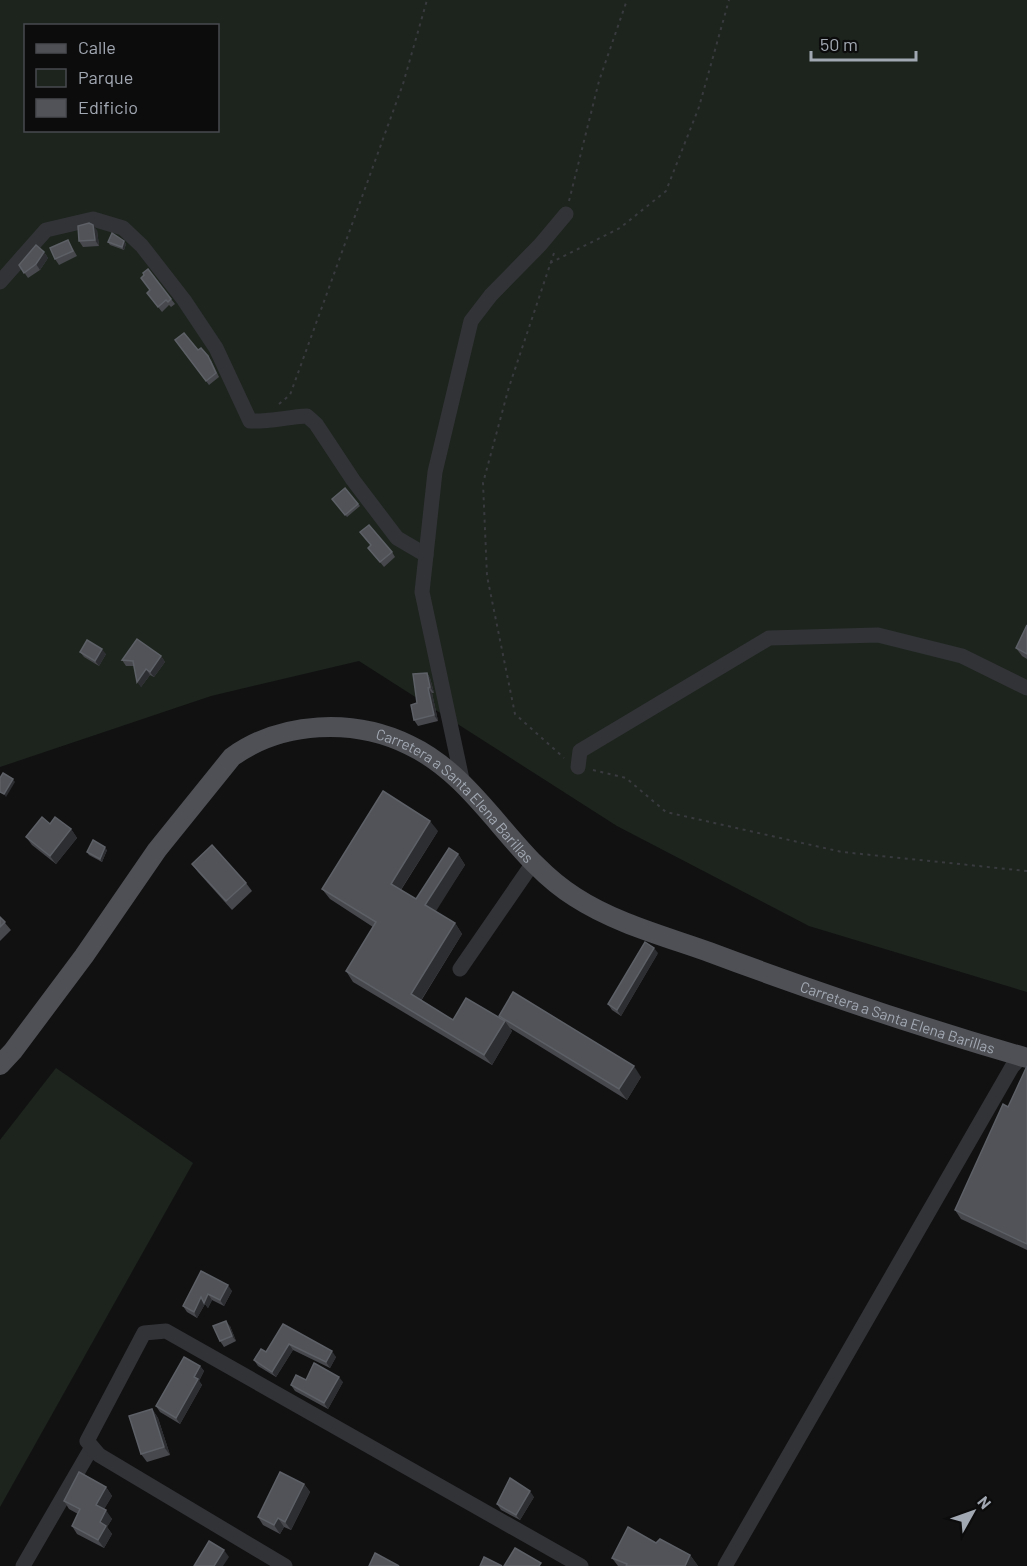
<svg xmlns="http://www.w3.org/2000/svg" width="1027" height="1566" font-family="Barlow,sans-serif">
<rect width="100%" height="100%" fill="#111112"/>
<g fill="#1d241d" fill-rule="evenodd">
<path d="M0,0H1027V992L809,926L617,826L359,661L211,696L0,767ZM26,26H218V130H26Z"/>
<path d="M56,1068L193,1163L0,1507V1140Z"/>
</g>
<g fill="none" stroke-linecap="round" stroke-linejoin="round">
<g stroke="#383a3e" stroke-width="2" stroke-dasharray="3 4.5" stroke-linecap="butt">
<path d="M569,201L599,81L627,0"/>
<path d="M554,253L509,387L483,483L487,576L515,714L564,758"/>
<path d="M550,263L620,228L666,191L699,107L729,0"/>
<path d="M279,404L290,395L403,84L427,0"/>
<path d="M593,770L626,778L666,812L842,852L1027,871"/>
</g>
<g stroke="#323337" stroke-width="15">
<path d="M0,282L46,230L93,219L123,228L142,246L184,300L216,348L250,421C269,422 287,417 307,416L316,424L353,480L397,538L426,555"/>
<path d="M578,767L580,751L769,638L878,635L962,656L1027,688"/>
<path d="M463,784L422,592L435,472L471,321L491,295L540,245L566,214"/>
<path d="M460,969L533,863"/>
<path d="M23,1566L92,1447"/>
<path d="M285,1566L99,1455L87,1441L144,1333L166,1331L581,1566"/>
<path d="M725,1566L1012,1067L1021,1057"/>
</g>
<path stroke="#4e5055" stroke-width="20" id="s1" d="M0,1065L13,1051L84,956L157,850L232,757C282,721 354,718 409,745C479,778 511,857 575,897C615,923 664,936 709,952C813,991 920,1027 1027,1058"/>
</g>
<g fill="#47484d">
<path d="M97,230L99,246L83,247L79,241Z"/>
<path d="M68,240L77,256L59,265L55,259Z"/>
<path d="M124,241L126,244L124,250L110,245L108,242Z"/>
<path d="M44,252L48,258L40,270L28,278L19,265Z"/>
<path d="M148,269L175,304L171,307L169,305L162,312L147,293L150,290L144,275Z"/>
<path d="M175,340L198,350L211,360L219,377L209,385Z"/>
<path d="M345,488L360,506L347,517L332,499Z"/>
<path d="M368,548L392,552L395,557L384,567Z"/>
<path d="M1027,625V659L1022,656L1016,648Z"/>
<path d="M80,652L106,654L99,666L84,657Z"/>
<path d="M161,656L165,662L154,677L150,675L141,687L134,666H126L122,660Z"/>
<path d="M427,673L430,678L434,693H432L438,721L418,726L414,720L417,703Z"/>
<path d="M71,829L77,838L56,864L32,845L26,837Z"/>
<path d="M438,831L401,890L416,899L458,854L465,865L435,911L455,923L462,934L421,1001L453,1020L502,1019L499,1016L641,1077L627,1100L510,1028L512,1031L492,1065L353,982L346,971L373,927L330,899L322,889Z"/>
<path d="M107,850L102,862L89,855L87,852Z"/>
<path d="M192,864L246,883L252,891L232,910L198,872Z"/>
<path d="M0,917L11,930L0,941Z"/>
<path d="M658,953L621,1016L612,1010L608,1004Z"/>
<path d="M1027,1066V1250L961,1219L955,1210L1008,1107Z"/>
<path d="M201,1271L232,1291L224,1306L212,1300L208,1308L205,1304L197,1318L187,1312L183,1306Z"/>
<path d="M283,1324L336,1357L330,1368L293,1350L276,1377L258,1366L254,1360L266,1352Z"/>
<path d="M230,1326L236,1341L224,1347L220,1341Z"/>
<path d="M200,1366L204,1371L199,1381L202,1385L180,1424L160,1412L156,1406Z"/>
<path d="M306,1380L343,1382L328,1409L295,1391L291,1385Z"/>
<path d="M152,1409L158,1418L170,1455L147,1462L141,1454Z"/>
<path d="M304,1484L310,1492L291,1530L284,1527L280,1534L263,1525L258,1517Z"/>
<path d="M106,1487L112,1496L104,1509L112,1519L107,1527L112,1534L104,1548L77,1534L72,1526L78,1514L69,1509L64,1501Z"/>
<path d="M534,1497L520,1520L501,1510L497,1504Z"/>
<path d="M656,1543L690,1555L698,1566H618L612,1558Z"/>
</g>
<g fill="#2d2e31">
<path d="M93,225L97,230L99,246L95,240Z"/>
<path d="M124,241L126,244L124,250L122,247Z"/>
<path d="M44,252L48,258L40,270L36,264Z"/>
<path d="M102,649L106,654L99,666L95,661Z"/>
<path d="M161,656L165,662L154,677L150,672Z"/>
<path d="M146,669L150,675L141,687L137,682Z"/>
<path d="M427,673L430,678L434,693L430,687Z"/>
<path d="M428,688L432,693L438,721L434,715Z"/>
<path d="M13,779L15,782L6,797L4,794Z"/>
<path d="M430,821L438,831L398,894L391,884Z"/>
<path d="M71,829L77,838L56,864L50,856Z"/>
<path d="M105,847L107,850L102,862L100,859Z"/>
<path d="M458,854L465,865L433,916L425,905Z"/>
<path d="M455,923L462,934L418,1005L411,994Z"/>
<path d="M654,948L658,953L621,1016L617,1010Z"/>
<path d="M505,1021L512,1031L492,1065L484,1055Z"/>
<path d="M634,1066L641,1077L627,1100L619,1089Z"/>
<path d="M228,1285L232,1291L224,1306L220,1300Z"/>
<path d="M208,1294L212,1300L208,1308L205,1304L197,1318L194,1312L201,1297Z"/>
<path d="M226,1321L230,1326L236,1341L232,1336Z"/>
<path d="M289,1344L293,1350L276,1377L272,1372Z"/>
<path d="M332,1351L336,1357L330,1368L326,1362Z"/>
<path d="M200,1366L204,1371L199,1381L202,1385L180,1424L176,1418Z"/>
<path d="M339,1377L343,1382L328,1409L324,1403Z"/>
<path d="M152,1409L158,1418L170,1455L164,1447Z"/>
<path d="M304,1484L310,1492L291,1530L285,1522Z"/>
<path d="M106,1487L112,1496L102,1513L96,1505Z"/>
<path d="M530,1491L534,1497L520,1520L516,1515Z"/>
<path d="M106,1510L112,1519L107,1527L112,1534L104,1548L98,1540L100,1522Z"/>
<path d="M278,1518L284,1527L280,1534L274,1525Z"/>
<path d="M224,1550L229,1557L223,1566H214Z"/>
<path d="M690,1555L698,1566H685Z"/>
</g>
<g fill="#515358" stroke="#5d6066" stroke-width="1.5">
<path d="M89,223L93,225L95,240L79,241L78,226Z"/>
<path d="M112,233L124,241L122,247L108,242Z"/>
<path d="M68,240L73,251L55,259L50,248Z"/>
<path d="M36,245L44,252L36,264L24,273L19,265Z"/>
<path d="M148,269L171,299L168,302L166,300L158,307L147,293L150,290L141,278L144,275L143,273Z"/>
<path d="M184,333L198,350L201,348L208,356L216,373L206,381L175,340Z"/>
<path d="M345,488L358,504L345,515L332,499Z"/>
<path d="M369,525L392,552L380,562L368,548L371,545L360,532Z"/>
<path d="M1027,625V654L1016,648Z"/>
<path d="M137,639L161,656L150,672L146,669L137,682L133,661L122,660Z"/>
<path d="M87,640L102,649L95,661L80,652Z"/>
<path d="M427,673L430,687L428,688L434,715L414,720L411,705L417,703L413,674Z"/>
<path d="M3,773L13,779L4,794L0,792V778Z"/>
<path d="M383,791L430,821L391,884L416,899L449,848L458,854L425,905L455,923L411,994L453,1020L466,998L505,1021L484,1055L346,971L376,922L322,889Z"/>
<path d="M42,817L50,824L55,817L71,829L50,856L26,837Z"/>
<path d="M93,840L105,847L100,859L87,852Z"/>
<path d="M212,845L246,883L226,901L192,864Z"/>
<path d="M0,917L5,922L0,927Z"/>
<path d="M645,942L654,948L617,1010L608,1004Z"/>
<path d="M513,992L634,1066L619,1089L499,1016Z"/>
<path d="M1027,1066V1244L955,1210L1003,1104L1008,1107Z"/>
<path d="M201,1271L228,1285L220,1300L208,1294L204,1303L201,1297L194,1312L183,1306Z"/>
<path d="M226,1321L232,1336L220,1341L213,1326Z"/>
<path d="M283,1324L332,1351L326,1362L289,1344L272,1372L254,1360L261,1349L266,1352Z"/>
<path d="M184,1357L200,1366L194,1377L198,1379L176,1418L156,1406Z"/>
<path d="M314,1363L339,1377L324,1403L291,1385L296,1375L306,1380Z"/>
<path d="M152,1409L164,1447L141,1454L129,1416Z"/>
<path d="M79,1472L106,1487L96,1505L106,1510L100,1522L106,1526L98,1540L72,1526L80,1509L64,1501Z"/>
<path d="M280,1472L304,1484L285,1522L278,1518L274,1525L258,1517Z"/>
<path d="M510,1478L530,1491L516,1515L497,1504Z"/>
<path d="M628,1527L656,1543L660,1539L690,1555L685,1566H626L627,1564L612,1558Z"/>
<path d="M209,1541L224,1550L214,1566H194Z"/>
<path d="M515,1548L541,1563L539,1566H504Z"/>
<path d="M375,1553L399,1566H369Z"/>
<path d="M484,1557L502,1566H480Z"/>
</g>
<g text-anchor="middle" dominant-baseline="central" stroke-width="4.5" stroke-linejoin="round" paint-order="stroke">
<g font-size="15" fill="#a2a8b2" stroke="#0c0c0d">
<text stroke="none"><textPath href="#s1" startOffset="639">Carretera a Santa Elena Barillas</textPath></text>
<text stroke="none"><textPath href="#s1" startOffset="1143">Carretera a Santa Elena Barillas</textPath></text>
</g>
</g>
<rect x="24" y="24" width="195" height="108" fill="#0c0c0d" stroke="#484a4f" stroke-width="1.5"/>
<rect x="36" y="44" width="30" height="9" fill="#4e5055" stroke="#484a4f" stroke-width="1.5"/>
<text x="78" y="54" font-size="18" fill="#a2a8b2">Calle</text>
<rect x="36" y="69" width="30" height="18" fill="#1d241d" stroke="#484a4f" stroke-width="1.5"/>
<text x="78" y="84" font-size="18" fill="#a2a8b2">Parque</text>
<rect x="36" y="99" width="30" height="18" fill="#515358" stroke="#484a4f" stroke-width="1.5"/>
<text x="78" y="114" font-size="18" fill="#a2a8b2">Edificio</text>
<g transform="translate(973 1512) rotate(50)" stroke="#0c0c0d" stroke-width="4.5" paint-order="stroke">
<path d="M0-4.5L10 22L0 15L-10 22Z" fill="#a2a8b2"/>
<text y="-9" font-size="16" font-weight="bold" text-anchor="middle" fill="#a2a8b2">N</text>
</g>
<path d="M811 51v9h105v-9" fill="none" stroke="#a2a8b2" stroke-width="3"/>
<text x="820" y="51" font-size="18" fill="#a2a8b2" stroke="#0c0c0d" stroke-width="4.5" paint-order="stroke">50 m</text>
</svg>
